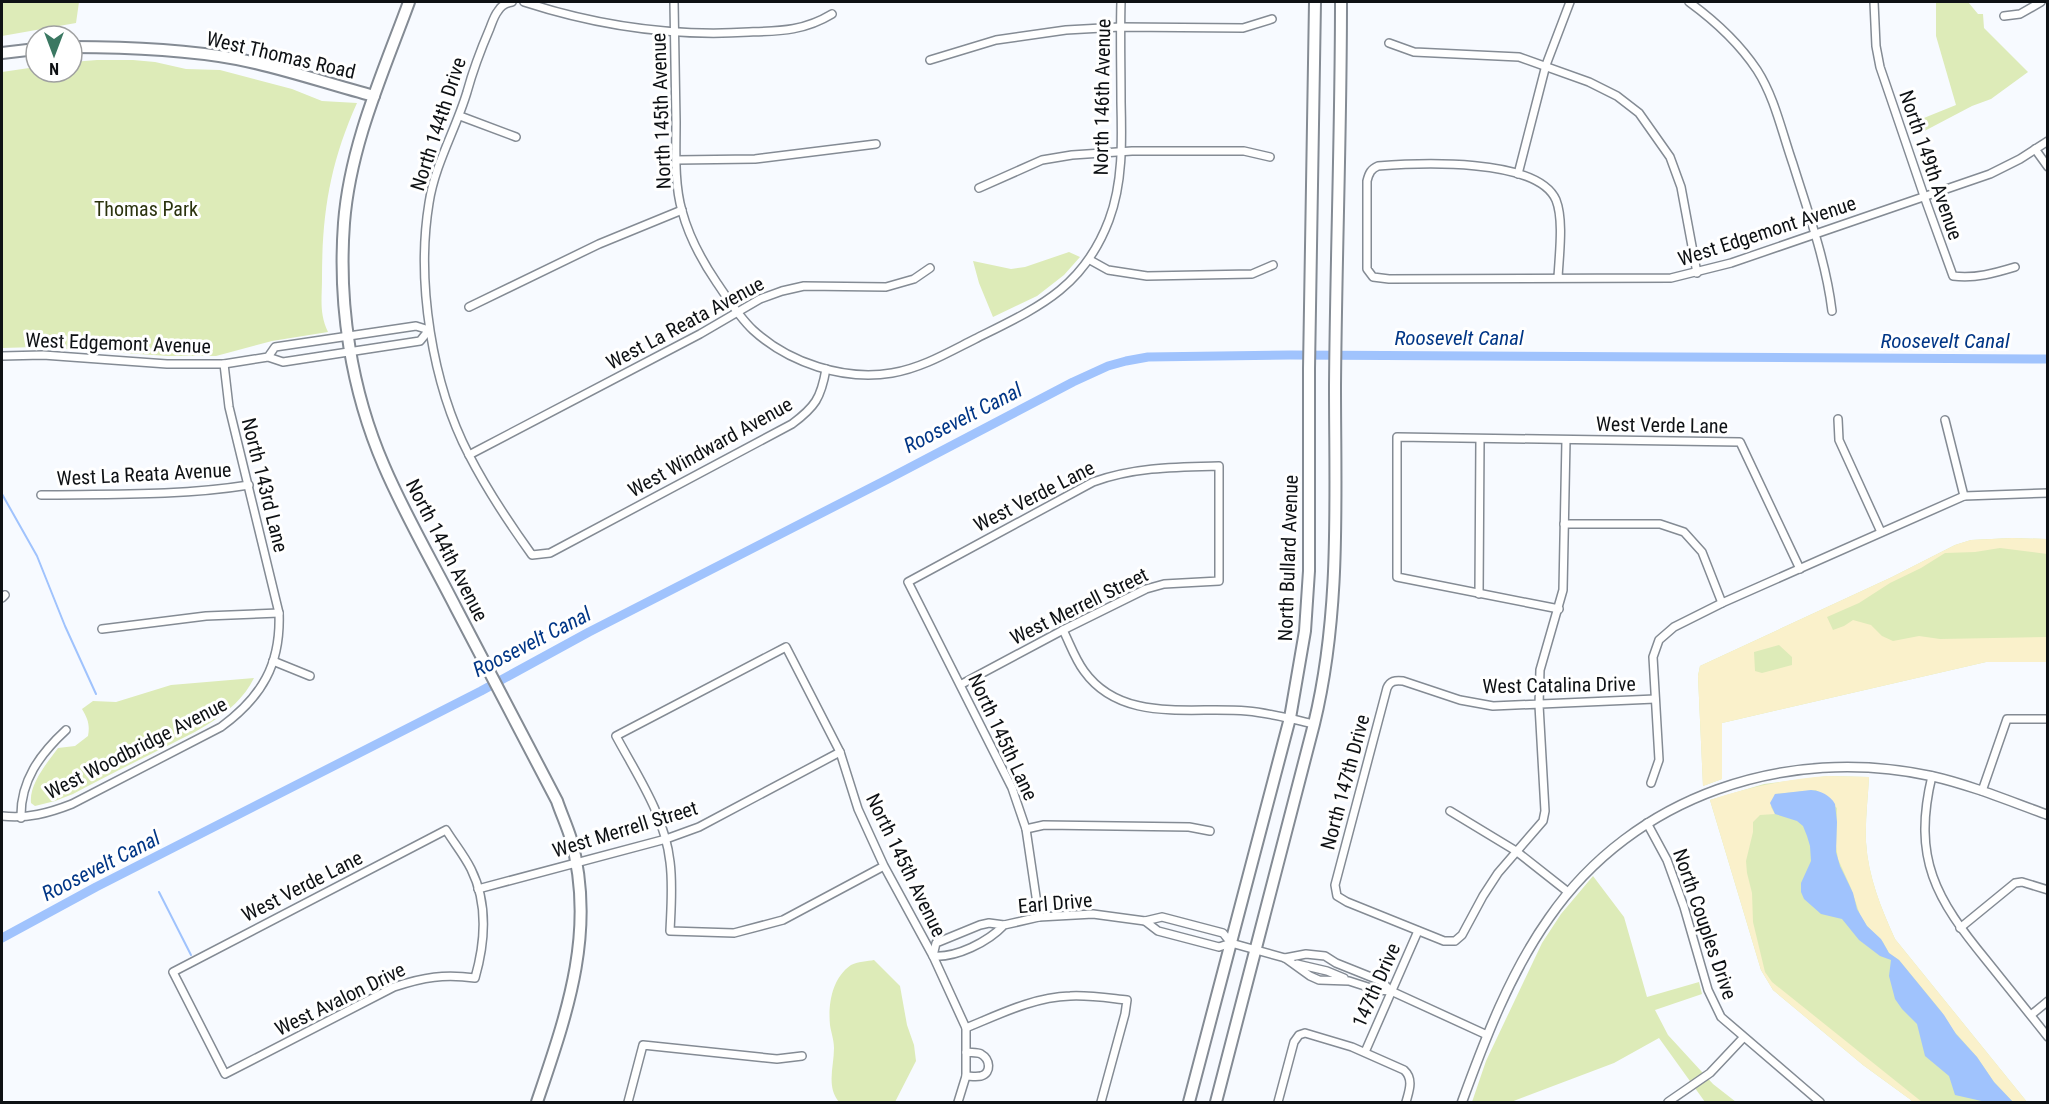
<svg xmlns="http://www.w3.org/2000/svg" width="2049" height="1104" font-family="'Roboto Condensed',sans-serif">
<rect width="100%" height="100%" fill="#f7faff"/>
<g fill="#ddebb8">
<path d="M2,2H79L76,23L2,36Z"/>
<path d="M1936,2H1968L1978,14H1983L1984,28L2028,72L1991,99L1972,106L1913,137L1909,124L1956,105L1936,36Z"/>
<path d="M97,60H133L155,62L186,69L220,70L292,89L322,101L357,103C330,163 322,213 322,278C322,299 319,313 328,332L272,341L216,356H168L37,347L2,348V72L36,67V72H72V62Z"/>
<path d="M1069,252L1080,257L1064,275L1037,296L993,317L979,283L973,261L1011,269L1025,267Z"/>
<path d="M2012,538L2047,539V662H1986L1722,723V779L1703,786L1698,676L1700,666L1892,577L1955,545L1971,540Z"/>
<path d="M254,678C235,717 188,735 151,754C125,767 99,780 73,794L55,801L35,806L31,803C29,784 47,763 58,748L75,746L88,736C90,725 88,719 82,709L93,701L116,702L171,685Z"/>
<path d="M1828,776L1869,777C1868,798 1865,820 1866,842C1868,876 1881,908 1895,939L2027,1102H1911V1100L1863,1065L1773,990L1761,970L1710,800L1764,784Z"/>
<path d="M1593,876L1624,917L1647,997L1699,982L1702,994L1655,1010L1668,1035L1713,1084L1736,1102H1705L1659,1038L1614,1063L1511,1102H1472L1486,1061L1542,943L1561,914Z"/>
<path d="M874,960L900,986L907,1025L914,1045L916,1061L895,1102H839C826,1086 834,1067 834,1048C834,1040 831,1032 830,1025C828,1004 832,978 851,965C857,962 868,961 874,960Z"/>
</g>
<g fill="#faf1cb" fill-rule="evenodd">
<path d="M2012,538L2047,539V554L2000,548L1975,552L1945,553L1921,568L1890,583L1859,603L1827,617L1833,630L1844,626L1853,620L1871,625L1882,636L1893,641L1919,636L1940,639L2047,637V662H1986L1722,723V779L1703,786L1698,676L1700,666L1892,577L1955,545L1971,540ZM1779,645L1792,657V665L1762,673L1755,671L1754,652Z"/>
<path d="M1828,776L1869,777C1868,798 1865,820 1866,842C1868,876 1881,908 1895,939L2027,1102H2013L1994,1082L1977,1057L1953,1030L1941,1011L1899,960L1889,953L1883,942L1867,926L1860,915L1851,888L1838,859L1836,846L1837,808L1816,790L1775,794L1771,807L1775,814L1760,815L1753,822V832L1746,861L1747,873L1752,893L1753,922L1765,972L1772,982L1922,1102H1911V1100L1863,1065L1773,990L1761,970L1710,800C1748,787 1787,779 1828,776Z"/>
</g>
<path fill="#a0c3fd" d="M1811,790C1821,791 1830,795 1835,804L1837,822L1836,852L1840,866L1853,893L1857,909L1867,926L1881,939L1889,953L1899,960L1944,1015L1956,1034L1977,1057L1994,1082L2013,1102H1986L1955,1095L1949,1076L1925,1056L1917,1024L1902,1009L1895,999L1889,976L1891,960L1880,956L1859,940L1842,919L1821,914L1804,899L1801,892V883L1811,861L1810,846L1807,836L1803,826L1797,821L1775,814L1770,803L1775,794Z"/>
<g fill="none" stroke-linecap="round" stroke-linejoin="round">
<g stroke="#a0c3fd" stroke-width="2">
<path d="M2,494L37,556L65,626L96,694"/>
<path d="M159,892L191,955"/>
</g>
<path stroke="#a0c3fd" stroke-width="9" d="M2,938L96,887L481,691L589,632L888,479L1073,382L1108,366L1126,361L1148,357L1290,355L2048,359"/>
<g stroke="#848b94" stroke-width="10">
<g id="minor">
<path d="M512,2C506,3 501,6 498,11C494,16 492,23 490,28C481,49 473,70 467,92C456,129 435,164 429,203C416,282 432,384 469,455C487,490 509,523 532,555L550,553L792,424C815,407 821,398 826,369"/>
<path d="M524,2C598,26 671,37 749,32C780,31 804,31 832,14"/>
<path d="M674,2C675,42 675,82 676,122C676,151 674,183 682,211C689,237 702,261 717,283C728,299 739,317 753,330C789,363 844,381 892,373C922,368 949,352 975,339C1037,308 1083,289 1109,220C1123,183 1122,141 1121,102C1121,68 1120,35 1121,2"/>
<path d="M1689,2C1715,21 1739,43 1757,70C1775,98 1782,133 1793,164C1808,212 1826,261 1832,311"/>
<path d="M1874,2L1876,46L1880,67L1924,196L1953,276C1975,279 1995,273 2015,267"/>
<path d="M2004,16L2020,14L2041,2"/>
<path d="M1389,43L1414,52L1519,57L1589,82L1617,96L1639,113L1670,157L1681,187L1697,273"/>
<path d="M930,60L996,40L1066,30L1120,27L1243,28L1272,19"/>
<path d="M460,116L516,137"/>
<path d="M2035,149L2048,167"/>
<path d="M676,160L755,159L876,144"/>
<path d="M1518,174L1546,65L1570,2"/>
<path d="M979,188L1042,160L1072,155L1132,151H1244L1270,157"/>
<path d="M1090,260L1108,270L1147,276L1252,274L1273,265"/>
<path d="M1558,278C1559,256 1564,220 1556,200C1537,157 1417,163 1378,166C1371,169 1369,173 1367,181V269L1373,277L1389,279L1671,278L1731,263L1990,174L2020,159L2048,141"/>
<path d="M469,307L599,244L682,210"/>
<path d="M2,356L43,355L167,364H224L268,357L283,362L420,341L429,330L416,326L275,347L268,357"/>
<path d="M1838,419L1839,440L1881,532"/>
<path d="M1945,420L1964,496"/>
<path d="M1566,440L1563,590L1540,670L1539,705L1545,811L1543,821L1498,873L1483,896L1462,935L1455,941H1444L1347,902L1337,896L1335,885L1387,688C1390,681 1395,680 1403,681L1460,700L1493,706L1655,699"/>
<path d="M469,455L700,334L760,299L782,291L804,286L886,287L914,279L930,268"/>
<path d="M41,495C111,494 180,496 249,485"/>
<path d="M1564,524H1660L1684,532L1702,552L1722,603"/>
<path d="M1479,594L1480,439"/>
<path d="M2,598L5,595"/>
<path d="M1559,609L1397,577V437L1740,442L1800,569"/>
<path d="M102,629L206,616L279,613"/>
<path d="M1063,630C1070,644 1075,659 1084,671C1122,724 1192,706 1247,711C1270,713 1292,719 1314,724"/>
<path d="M273,661L310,676"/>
<path d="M960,685L1063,630L1146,589L1164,584L1219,581V466C1176,467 1134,467 1093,482L908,582L1012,788L1026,829L1039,917"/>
<path d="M1932,776C1912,859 1936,899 1987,961C2007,986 2027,1011 2048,1037"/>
<path d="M1651,783L1659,760L1653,657L1659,640L1674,627L1722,603L1964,496L2048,493"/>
<path d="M1982,791L2007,719H2048"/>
<path d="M1450,811L1516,851L1568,892"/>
<path d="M2,816C27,819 49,813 72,804L221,727C262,697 281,664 279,613L229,407L224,364"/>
<path d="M21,818C20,781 40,754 66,730"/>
<path d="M1647,823L1667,860L1684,907L1708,990L1721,1017L1820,1102"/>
<path d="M1026,829L1044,825L1189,827L1210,831"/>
<path d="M446,830C454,843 464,855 471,869C488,903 485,943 475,978C444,974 424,977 394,987L225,1074L173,972Z"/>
<path d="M884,866L783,920L734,933L670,931C671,908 673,885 670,862C665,816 637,775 616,736L786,647L840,752L858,809L884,866L933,956L966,1028V1076L958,1102"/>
<path d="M478,889L666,839L699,827L840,752"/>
<path d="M1145,921L1158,931L1219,947L1231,943"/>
<path d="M1004,925C988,942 956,958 933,956L936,943L980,925L989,923L1004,925L1039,917L1093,914L1145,921L1162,917L1223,933L1231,943"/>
<path d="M1960,928L2015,883L2022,882L2048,890"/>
<path d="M1231,943L1285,958L1310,976L1319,980L1349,981L1377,990L1391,991L1487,1035"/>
<path d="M1285,958L1306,954L1325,956L1336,963L1381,981L1391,991"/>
<path d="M1297,964L1327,971L1344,978"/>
<path d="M2031,1015L2048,1001"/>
<path d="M966,1028C1000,1014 1034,997 1070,996C1089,995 1108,998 1127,1000L1125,1014L1101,1102"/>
<path d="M1365,1052L1418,931"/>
<path d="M966,1076C970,1076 976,1077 981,1076C992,1073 990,1059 981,1054C977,1052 970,1053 966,1052"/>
<path d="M628,1102L643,1045L777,1059L802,1056"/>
<path d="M1278,1102L1294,1042L1299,1035L1305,1033L1352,1047L1404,1070C1414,1079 1409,1091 1406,1102"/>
<path d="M1668,1102L1710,1073L1743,1038"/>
</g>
</g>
<g stroke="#848b94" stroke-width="11">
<path id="tertiary" d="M1462,1102C1485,1039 1510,973 1549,918C1634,795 1787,745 1931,776C1971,785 2009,801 2048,815"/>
</g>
<g stroke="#848b94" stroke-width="14">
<g id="secondary">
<path d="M409,2C383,73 350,145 344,223C338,305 351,390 384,466C405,515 432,561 456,608C490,672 523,737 557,801C561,813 567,826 571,839C597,932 566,1016 537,1102"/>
<path d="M72,47C127,47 182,49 237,59C283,68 328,84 374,96"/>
<path d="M2,53L36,49"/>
<path d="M1189,1102L1290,718L1305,631L1309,571V369L1315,2"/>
<path d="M1216,1102L1314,724C1341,613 1335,500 1335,386C1336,258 1341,130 1341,2"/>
</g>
</g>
<use href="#minor" stroke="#fff" stroke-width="7"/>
<use href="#tertiary" stroke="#fff" stroke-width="8"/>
<use href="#secondary" stroke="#fff" stroke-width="10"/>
</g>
<g text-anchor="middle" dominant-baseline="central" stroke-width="6" stroke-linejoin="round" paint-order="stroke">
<g font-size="20" fill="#0e1114" stroke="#fff">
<text transform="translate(281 55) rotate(13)">West Thomas Road</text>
<text transform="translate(1102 97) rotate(-89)">North 146th Avenue</text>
<text transform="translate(661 111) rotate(-92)">North 145th Avenue</text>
<text transform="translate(438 124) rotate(-72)">North 144th Drive</text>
<text transform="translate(1931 165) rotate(71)">North 149th Avenue</text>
<text transform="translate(1767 231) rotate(-18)">West Edgemont Avenue</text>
<text transform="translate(685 323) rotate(-28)">West La Reata Avenue</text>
<text transform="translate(118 343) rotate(2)">West Edgemont Avenue</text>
<text transform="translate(1662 425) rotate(1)">West Verde Lane</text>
<text transform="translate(710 447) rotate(-29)">West Windward Avenue</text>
<text transform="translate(144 474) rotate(-3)">West La Reata Avenue</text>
<text transform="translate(265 485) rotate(76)">North 143rd Lane</text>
<text transform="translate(1034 496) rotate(-27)">West Verde Lane</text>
<text transform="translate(447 550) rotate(63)">North 144th Avenue</text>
<text transform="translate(1288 558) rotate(-88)">North Bullard Avenue</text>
<text transform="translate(1079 606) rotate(-26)">West Merrell Street</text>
<text transform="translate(1559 685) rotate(-1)">West Catalina Drive</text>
<text transform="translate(1003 737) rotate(65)">North 145th Lane</text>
<text transform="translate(136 748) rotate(-27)">West Woodbridge Avenue</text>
<text transform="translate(1345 782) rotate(-75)">North 147th Drive</text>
<text transform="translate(625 829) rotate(-17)">West Merrell Street</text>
<text transform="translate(906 865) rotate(64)">North 145th Avenue</text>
<text transform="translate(302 886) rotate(-27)">West Verde Lane</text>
<text transform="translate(1055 903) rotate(-5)">Earl Drive</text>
<text transform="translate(1705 924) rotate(71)">North Couples Drive</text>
<text transform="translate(1376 985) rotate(-66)">147th Drive</text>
<text transform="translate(340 999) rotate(-26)">West Avalon Drive</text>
</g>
<g font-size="20" fill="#2b330e" stroke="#fff">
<text x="146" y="209">Thomas Park</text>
</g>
<g font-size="21" font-style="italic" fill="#013686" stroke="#fff">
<text x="1459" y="338">Roosevelt Canal</text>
<text x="1945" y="341">Roosevelt Canal</text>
<text transform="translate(963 418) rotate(-27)">Roosevelt Canal</text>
<text transform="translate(532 642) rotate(-27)">Roosevelt Canal</text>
<text transform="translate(101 866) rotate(-27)">Roosevelt Canal</text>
</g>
</g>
<rect width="2049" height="1104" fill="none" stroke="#0e1114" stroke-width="6"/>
<g transform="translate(54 54) rotate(180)"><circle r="28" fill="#ffffff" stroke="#9fa0a1" stroke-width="1.5"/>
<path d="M0-4.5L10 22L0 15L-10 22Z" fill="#3b7862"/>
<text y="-9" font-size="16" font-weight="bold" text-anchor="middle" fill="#0e1114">N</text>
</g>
</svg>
